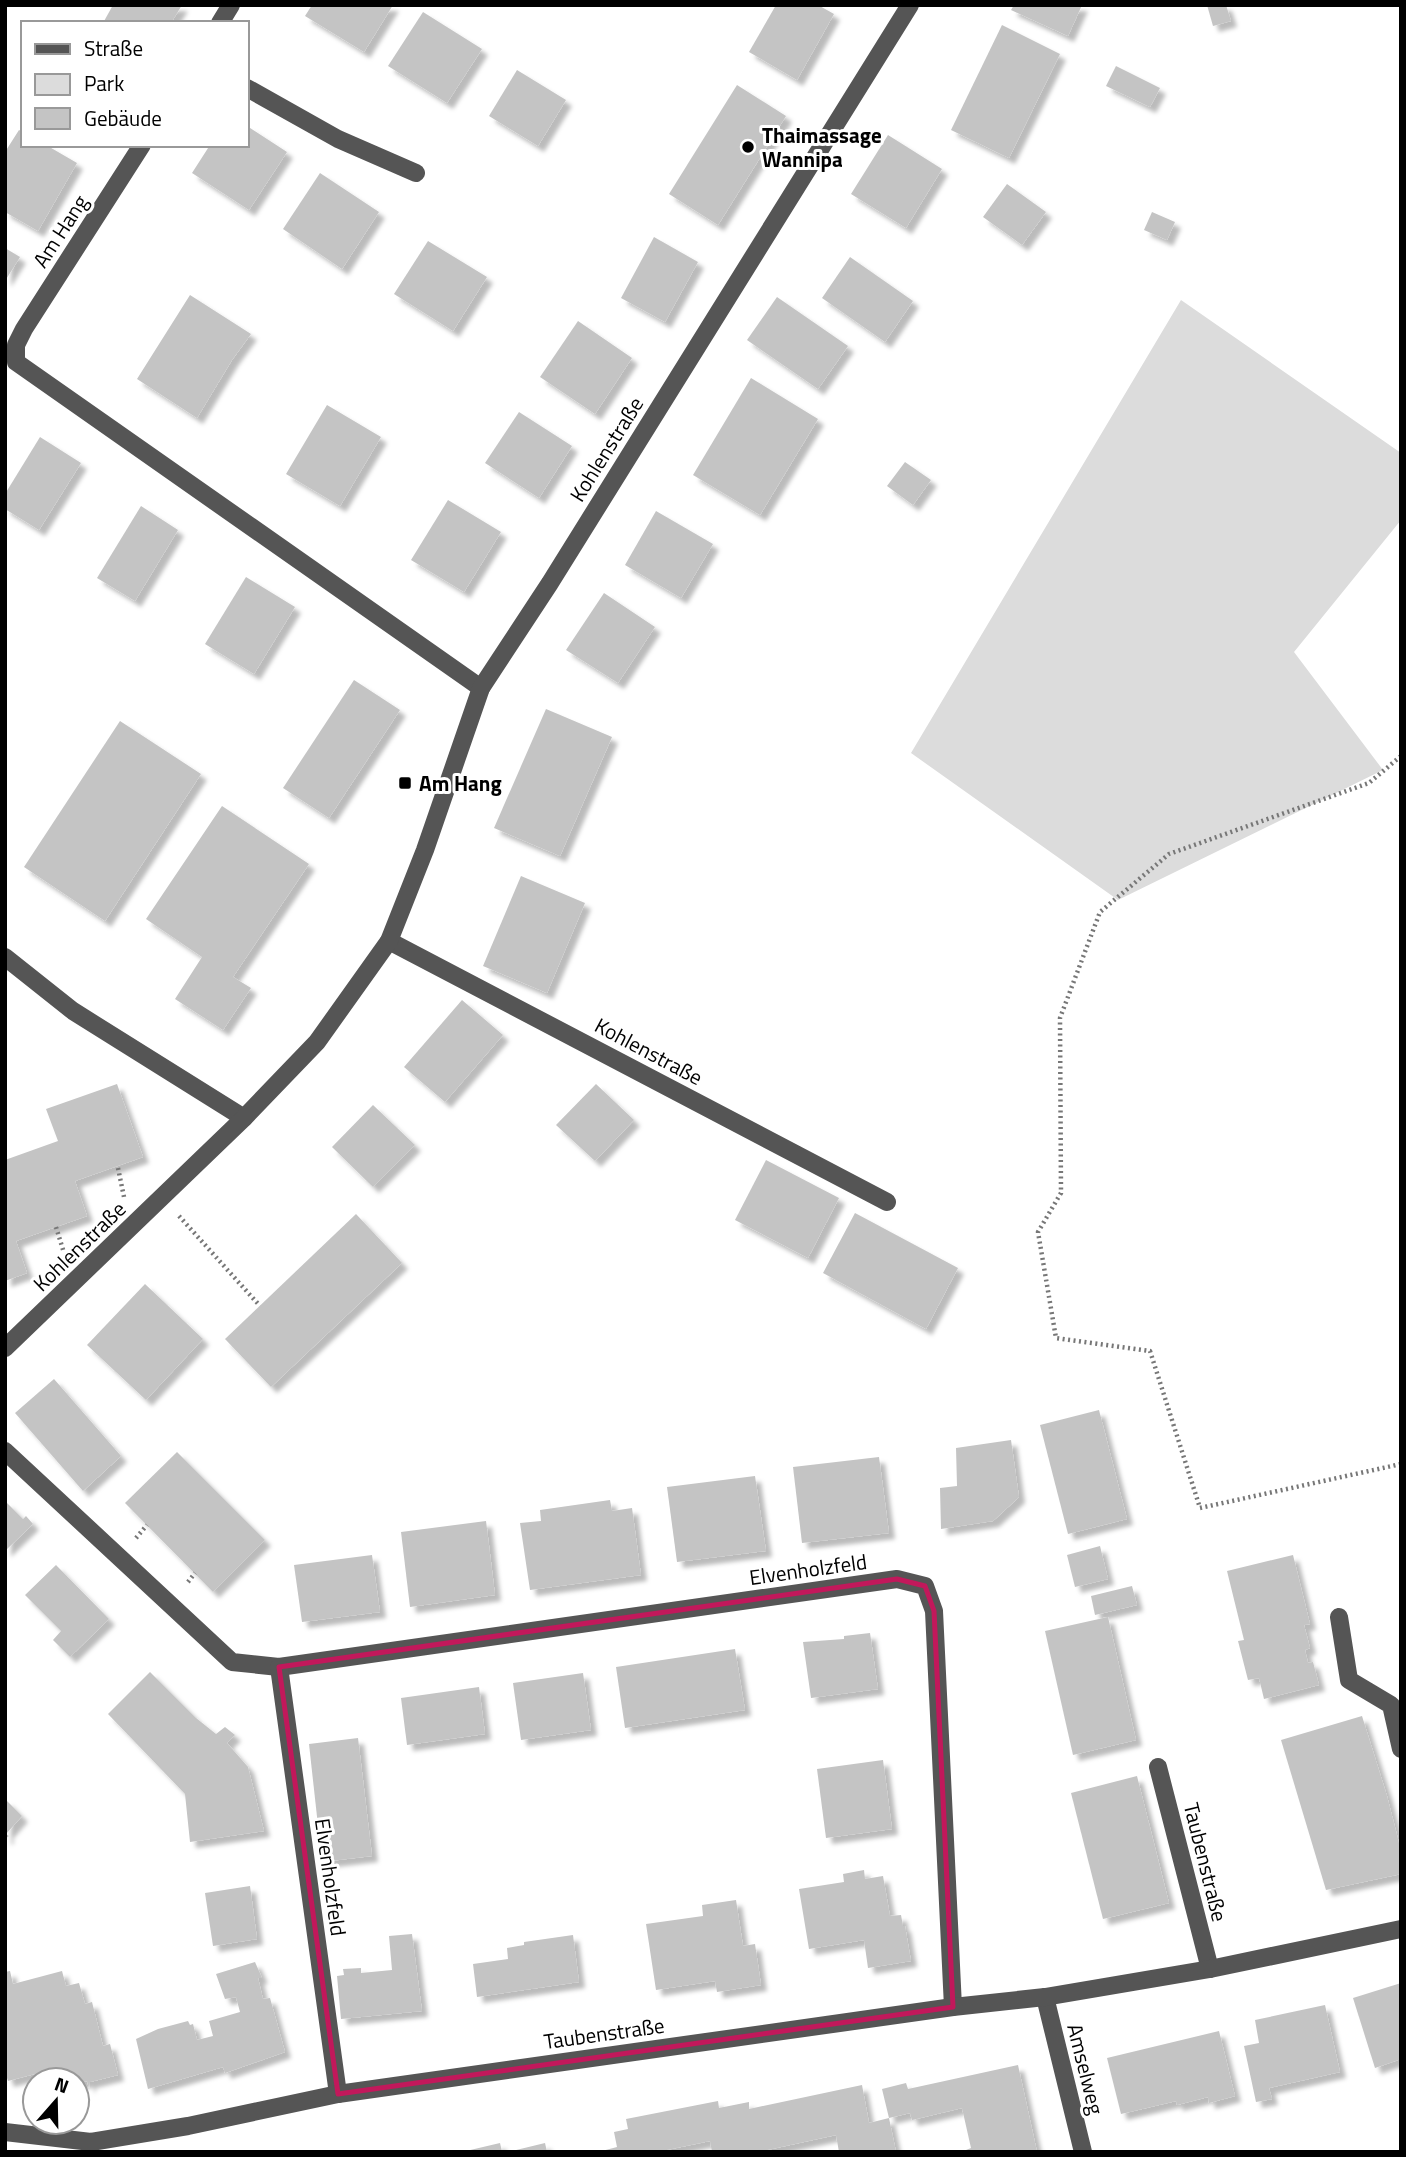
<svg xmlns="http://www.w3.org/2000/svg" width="1406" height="2157" font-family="'Titillium Web',sans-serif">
<defs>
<filter id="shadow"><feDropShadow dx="6" dy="6" stdDeviation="2" flood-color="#0004"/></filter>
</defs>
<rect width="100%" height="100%" fill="#fff"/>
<path fill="#dcdcdc" d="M1181,300L1401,453V520L1294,652L1383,770L1118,900L911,753Z"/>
<g fill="#c4c4c4" filter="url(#shadow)">
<path d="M113,5H182L171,23H103Z"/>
<path d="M312,5H393L364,52L305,16Z"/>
<path d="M776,5H818L834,14L797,80L749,52Z"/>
<path d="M1014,5H1082L1068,36L1011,10Z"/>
<path d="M1207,5H1226L1231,21L1213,26Z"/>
<path d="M423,12L482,49L447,103L388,66Z"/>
<path d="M1002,25L1060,54L1009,158L951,130Z"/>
<path d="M1116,66L1160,88L1150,107L1106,86Z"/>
<path d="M517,70L566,100L538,146L489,116Z"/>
<path d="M737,85L786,116L718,225L669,194Z"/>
<path d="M247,126L287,152L249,210L192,173L210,145H247Z"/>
<path d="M19,130L23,132V145H46L77,163L38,231L5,212V152Z"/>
<path d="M888,135L942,169L906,228L851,194Z"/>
<path d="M320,173L379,212L342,269L283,229Z"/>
<path d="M1007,184L1046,212L1022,245L983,217Z"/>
<path d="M1152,212L1175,222L1167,240L1144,230Z"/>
<path d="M654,237L698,262L665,322L621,298Z"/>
<path d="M428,241L487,277L453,331L394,294Z"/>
<path d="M5,248L20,257L5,281Z"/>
<path d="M850,257L913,301L885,342L822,298Z"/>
<path d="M190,295L251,334L232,360L197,418L137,379Z"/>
<path d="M777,297L848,346L818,389L747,340Z"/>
<path d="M578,321L632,358L595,414L540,377Z"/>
<path d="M751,378L818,419L760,515L693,475Z"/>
<path d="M327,405L381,437L340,506L286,474Z"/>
<path d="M519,412L572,446L539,498L485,463Z"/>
<path d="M40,437L81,463L39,530L5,509V494Z"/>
<path d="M905,462L931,480L913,505L887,486Z"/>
<path d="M448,500L501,532L464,592L411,560Z"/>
<path d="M141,506L178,530L135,601L97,578Z"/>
<path d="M656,511L713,544L681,598L625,565Z"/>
<path d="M246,577L295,607L254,674L205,644Z"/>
<path d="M604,593L655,627L618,683L566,650Z"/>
<path d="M354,680L400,710L329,818L283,788Z"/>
<path d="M546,709L612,737L560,856L494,828Z"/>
<path d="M120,721L201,774L105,921L24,867Z"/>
<path d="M222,806L309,864L233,977L251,988L223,1030L175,999L202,957L146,919Z"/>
<path d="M521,876L585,903L547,993L483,966Z"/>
<path d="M462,1000L503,1035L445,1102L404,1067Z"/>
<path d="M117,1084L143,1157L75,1181L87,1216L16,1241L27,1273L5,1281V1160L58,1141L46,1109Z"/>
<path d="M596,1084L634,1120L595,1161L556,1125Z"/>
<path d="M373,1105L415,1145L373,1187L332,1147Z"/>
<path d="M766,1160L839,1198L808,1258L735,1220Z"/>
<path d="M855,1213L958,1268L926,1329L823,1273Z"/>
<path d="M356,1214L402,1263L271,1387L225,1339Z"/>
<path d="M145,1284L203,1339L146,1400L87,1345Z"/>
<path d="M54,1379L121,1456L83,1491L15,1413Z"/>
<path d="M1099,1410L1127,1519L1068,1534L1040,1425Z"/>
<path d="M1011,1440L1019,1497L993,1521L941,1529L940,1488L957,1486L956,1448Z"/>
<path d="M177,1452L265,1540L213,1592L125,1503Z"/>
<path d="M879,1457L889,1533L802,1543L793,1467Z"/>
<path d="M755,1476L766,1551L677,1562L667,1487Z"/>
<path d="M610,1500L612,1511L632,1508L641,1575L530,1590L520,1523L541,1521L540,1510Z"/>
<path d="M5,1501L23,1519L26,1516L33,1524L5,1551Z"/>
<path d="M486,1521L495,1595L410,1607L401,1532Z"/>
<path d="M1100,1546L1108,1579L1075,1587L1067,1555Z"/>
<path d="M372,1555L380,1612L302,1622L294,1565Z"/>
<path d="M1293,1555L1310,1624L1304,1625L1310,1648L1305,1650L1308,1663L1313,1662L1319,1685L1264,1699L1259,1678L1248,1680L1238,1641L1244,1640L1227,1571Z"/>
<path d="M56,1565L109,1619L70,1657L53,1640L61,1631L25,1595Z"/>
<path d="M1132,1586L1137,1605L1095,1615L1091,1596Z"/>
<path d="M1108,1617L1136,1740L1073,1755L1045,1631Z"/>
<path d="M870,1633L878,1689L811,1698L803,1642L844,1639V1636Z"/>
<path d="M735,1649L745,1710L625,1728L616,1667Z"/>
<path d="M150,1672L196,1718L216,1734L225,1727L235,1735L227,1743L248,1767L264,1831L190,1842L185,1794L108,1714Z"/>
<path d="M583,1673L591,1730L521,1740L513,1683Z"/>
<path d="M479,1687L485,1734L407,1745L401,1698Z"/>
<path d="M1362,1716L1387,1796L1401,1851V1874L1326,1890L1281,1740Z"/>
<path d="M358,1738L372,1856L322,1862L309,1744Z"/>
<path d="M883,1760L892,1829L826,1838L817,1769Z"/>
<path d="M1137,1776L1169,1903L1103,1919L1071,1793Z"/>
<path d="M5,1799L22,1816L6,1834L9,1836L5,1839Z"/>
<path d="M864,1870L865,1879L883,1876L890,1916L901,1915L903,1926H905L911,1961L868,1968L864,1940L809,1949L799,1889L844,1882L843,1874Z"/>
<path d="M250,1886L257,1939L213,1946L205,1893Z"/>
<path d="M736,1900L743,1946L755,1944L761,1985L717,1992L715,1981L656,1990L646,1924L703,1916L702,1905Z"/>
<path d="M412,1934L422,2011L341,2019L337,1976L344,1975L343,1969L361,1968V1973L392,1970L389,1936Z"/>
<path d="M573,1935L579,1982L477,1997L473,1964L508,1959L507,1948L524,1945V1942Z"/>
<path d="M255,1962L262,1978H258L263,1999L270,1998L285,2052L225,2073L223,2067L148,2089L136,2039L158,2029L188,2021L190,2025L193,2024L197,2040L213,2036L209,2021L240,2012L236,1997L225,1999L216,1974Z"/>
<path d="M10,1971L13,1984L62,1971L66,1986L79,1983L85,2004L92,2002L103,2046L110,2044L118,2075L90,2082L89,2088L87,2081L77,2084V2080H48L46,2071L8,2081L5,2072V1972Z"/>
<path d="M1401,1983V2059L1375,2068L1353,1998Z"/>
<path d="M1325,2005L1340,2072L1269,2088L1272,2099L1256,2102L1244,2046L1259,2043L1255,2020Z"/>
<path d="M1219,2031L1235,2096L1209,2103L1208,2097L1177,2105L1176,2101L1121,2114L1107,2058Z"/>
<path d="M1018,2065L1037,2152H961L971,2148L962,2108L912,2120L910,2113L889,2118L896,2152H839L836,2135L758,2152H712L710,2141L657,2152H598L617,2147L614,2132L628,2129L626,2119L718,2101L719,2108L749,2102V2109L862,2085L869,2123L889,2118L882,2089L906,2083L908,2089Z"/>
<path d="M500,2143L502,2152H466V2151Z"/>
<path d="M545,2143L547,2152H512V2151Z"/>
</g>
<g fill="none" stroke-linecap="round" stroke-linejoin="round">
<g stroke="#777" stroke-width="4.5" stroke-dasharray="2 3.5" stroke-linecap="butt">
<path d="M1401,756L1369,783L1169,854L1100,912L1060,1018L1061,1193L1038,1232L1056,1338L1150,1351L1200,1508L1401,1464"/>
<path d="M118,1168L124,1197"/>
<path d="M179,1216L260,1306"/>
<path d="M56,1227L64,1253"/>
<path d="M136,1538L147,1525"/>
<path d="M188,1582L195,1573"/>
</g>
<g stroke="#555" stroke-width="18">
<path d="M220,23L231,5"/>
<path d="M247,88L338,139L416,173"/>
<path d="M142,145L24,329L16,345V362L481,688"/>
<path d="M389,941L887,1202"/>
<path d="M5,957L73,1011L244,1118"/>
<path d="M5,1348L244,1118L317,1042L389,941L425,850L481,688L550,583L910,5"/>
<path d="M5,1451L232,1662L279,1667L897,1579L925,1586L934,1611L953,2007"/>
<path d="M1339,1617L1349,1680L1391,1705L1401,1749"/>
<path d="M279,1667L338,2094"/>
<path d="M1158,1767L1210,1969"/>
<path d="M1045,1997L1083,2152"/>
<path d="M5,2132L91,2142L188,2126L338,2094L953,2007L1045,1997L1210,1969L1401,1929"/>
</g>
</g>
<path fill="none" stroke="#c2185b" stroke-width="5" stroke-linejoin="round" d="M897,1579L925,1586L934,1611L953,2007L338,2094L279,1667Z"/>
<g fill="#000" stroke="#fff" stroke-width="2.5">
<circle cx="748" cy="147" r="7"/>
<rect x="398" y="776" width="14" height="14" rx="3.5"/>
</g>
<g text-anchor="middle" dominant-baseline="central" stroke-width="6" stroke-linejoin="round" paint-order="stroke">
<g font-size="21" font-weight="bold" fill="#000" stroke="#fff" text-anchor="start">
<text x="762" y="135">Thaimassage<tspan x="762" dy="24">Wannipa</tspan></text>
<text x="419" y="783">Am Hang</text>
</g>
<g font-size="21" fill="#000" stroke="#fff">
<text transform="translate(60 231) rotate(-57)">Am Hang</text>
<text transform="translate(606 449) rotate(-58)">Kohlenstraße</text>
<text transform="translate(649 1051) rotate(28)">Kohlenstraße</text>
<text transform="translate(79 1246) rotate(-44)">Kohlenstraße</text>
<text transform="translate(808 1569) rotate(-8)">Elvenholzfeld</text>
<text transform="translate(1206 1862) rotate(76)">Taubenstraße</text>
<text transform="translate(331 1877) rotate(82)">Elvenholzfeld</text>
<text transform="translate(604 2033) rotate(-8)">Taubenstraße</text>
<text transform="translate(1086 2069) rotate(76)">Amselweg</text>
</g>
</g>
<rect width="1406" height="2157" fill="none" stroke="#000000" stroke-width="14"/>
<rect x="21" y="21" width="228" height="126" fill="#ffffff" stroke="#999999" stroke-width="2"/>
<rect x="35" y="44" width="35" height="10" fill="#555555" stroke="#999999" stroke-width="2"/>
<text x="84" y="56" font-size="21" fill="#000000">Straße</text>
<rect x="35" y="74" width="35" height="21" fill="#dcdcdc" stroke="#999999" stroke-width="2"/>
<text x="84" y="91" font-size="21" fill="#000000">Park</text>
<rect x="35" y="108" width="35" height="21" fill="#c4c4c4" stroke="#999999" stroke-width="2"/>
<text x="84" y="126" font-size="21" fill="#000000">Gebäude</text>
<g transform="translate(56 2101) rotate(20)"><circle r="33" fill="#ffffff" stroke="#999999" stroke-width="2"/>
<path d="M0-5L12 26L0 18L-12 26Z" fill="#000000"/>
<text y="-10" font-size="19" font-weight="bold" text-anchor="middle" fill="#000000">N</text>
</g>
</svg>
